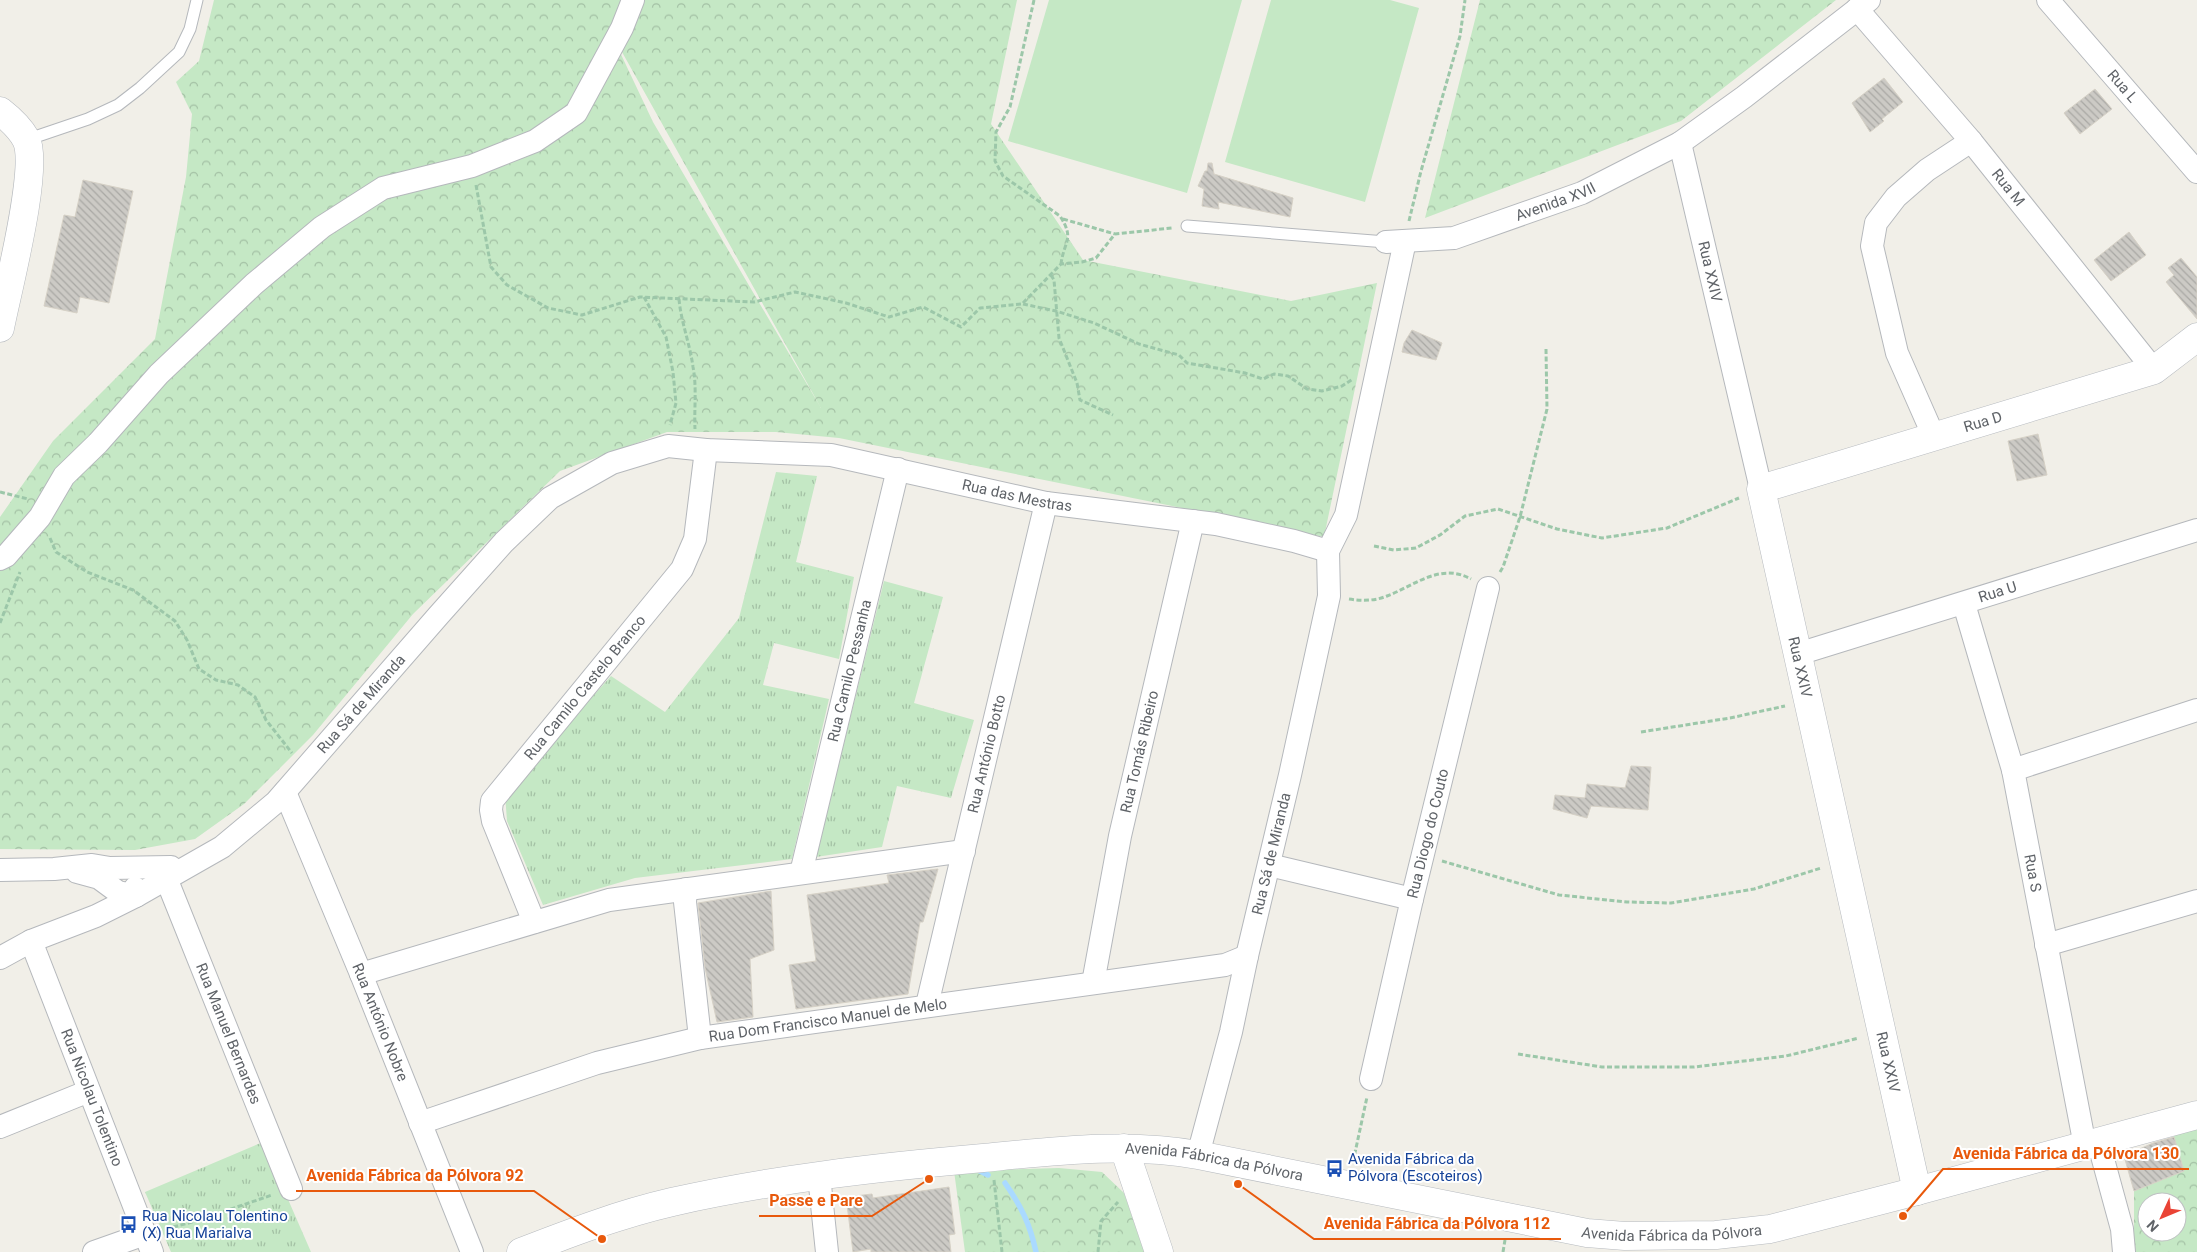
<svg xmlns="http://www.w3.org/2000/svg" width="2197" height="1252" viewBox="0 0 2197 1252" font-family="Roboto,sans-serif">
	<defs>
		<pattern id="grass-tufts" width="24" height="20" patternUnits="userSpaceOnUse" patternTransform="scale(1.25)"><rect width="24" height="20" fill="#c5e8c5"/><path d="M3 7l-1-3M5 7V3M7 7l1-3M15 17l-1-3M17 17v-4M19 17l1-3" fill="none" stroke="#a3c0a4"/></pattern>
		<pattern id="forest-crowns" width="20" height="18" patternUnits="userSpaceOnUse" patternTransform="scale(1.25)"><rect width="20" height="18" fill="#c5e8c5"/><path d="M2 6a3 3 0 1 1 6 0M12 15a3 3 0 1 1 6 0" fill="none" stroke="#a3c0a4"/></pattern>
		<pattern id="building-back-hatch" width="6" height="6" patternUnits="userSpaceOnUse" patternTransform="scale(1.25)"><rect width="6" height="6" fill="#cccac5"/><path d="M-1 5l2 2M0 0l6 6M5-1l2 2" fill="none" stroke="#a9a8a4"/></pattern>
	</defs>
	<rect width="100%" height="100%" fill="#f1efe8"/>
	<!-- grass -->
	<path fill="url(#grass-tufts)" d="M 776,472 L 817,476 L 796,562 L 854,577 L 839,659 L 774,643 L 763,685 L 829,699 L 792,859 L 635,878 L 543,905 L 507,821 L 505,794 L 611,676 L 665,712 L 739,618 Z
		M 884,581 L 943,597 L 914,703 L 974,720 L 951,798 L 897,786 L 882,847 L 816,857 Z
		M 263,1142 L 311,1252 L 171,1252 L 145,1192 Z"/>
	<!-- forest -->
	<path fill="url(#forest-crowns)" fill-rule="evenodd" d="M 214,0 L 1017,0 L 991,124 L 1083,260 L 1291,301 L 1377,283 L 1324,537 L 839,438 L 776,432 L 667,432 L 560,471 L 413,614 L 313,735 L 244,804 L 195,839 L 135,850 L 0,849 L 0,517 L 53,441 L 155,339 L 186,177 L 192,114 L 176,82 L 199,61 ZM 608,27 L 821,408 L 653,122 Z
		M 1480,0 L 1836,0 L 1681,121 L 1425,218 Z
		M 2197,1128 L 2197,1252 L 2134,1252 L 2134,1191 L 2184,1171 L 2173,1134 ZM 2147,1202 L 2177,1202 L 2177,1232 L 2147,1232 Z
		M 1059,1168 L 1102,1172 L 1124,1193 L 1144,1252 L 965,1252 L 954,1171 Z"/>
	<!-- pitch -->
	<path fill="#c5e8c5" d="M 1049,0 L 1242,0 L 1187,193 L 1008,141 Z
		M 1271,0 L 1390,0 L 1419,8 L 1365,202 L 1225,162 Z"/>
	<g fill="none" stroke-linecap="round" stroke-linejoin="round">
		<!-- stream -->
		<path stroke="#aadaff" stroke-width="5.5" d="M 976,1169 L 988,1175
			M 1005,1183 C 1021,1206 1030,1224 1036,1252"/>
	</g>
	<!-- building -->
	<path fill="url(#building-back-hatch)" stroke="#d6d1c6" d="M 1884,78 L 1903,102 L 1882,119 L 1884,121 L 1870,132 L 1852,103 Z
		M 2095,89 L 2112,109 L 2080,134 L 2064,113 Z
		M 1208,163 L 1212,163 L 1214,174 L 1293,198 L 1290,217 L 1218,202 L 1219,209 L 1202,206 L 1204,189 L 1198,186 L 1205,171 L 1207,171 Z
		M 83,180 L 133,191 L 109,303 L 80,297 L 77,313 L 44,306 L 64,215 L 75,217 Z
		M 2129,232 L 2146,255 L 2111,281 L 2094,260 Z
		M 2181,258 L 2197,277 L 2197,319 L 2166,282 L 2174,275 L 2168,268 Z
		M 1412,330 L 1442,343 L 1436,360 L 1402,352 L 1404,343 Z
		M 2038,434 L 2047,475 L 2017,481 L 2008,441 Z
		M 1631,766 L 1651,767 L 1648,810 L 1591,806 L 1587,818 L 1553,809 L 1555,795 L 1585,798 L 1587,784 L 1625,788 Z
		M 938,869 L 923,922 L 920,922 L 908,994 L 796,1009 L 789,965 L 816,961 L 807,895 L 889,883 L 887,875 Z
		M 771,891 L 774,950 L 750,959 L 753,1017 L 717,1022 L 705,968 L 698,903 Z
		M 2174,1137 L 2184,1171 L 2134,1191 L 2124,1156 L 2153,1143 Z
		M 949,1187 L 955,1234 L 949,1235 L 951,1252 L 871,1252 L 871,1249 L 853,1252 L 846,1197 L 872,1194 L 873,1198 Z"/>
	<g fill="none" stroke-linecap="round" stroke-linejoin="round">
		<defs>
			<path id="lane" d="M 26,140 L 88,119 L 118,105 L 140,88 L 179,52 L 190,29 L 197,0
				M 1187,226 L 1386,242"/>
			<g id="street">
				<path id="s1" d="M 2048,0 L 2197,172"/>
				<path id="s2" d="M 1857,9 L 1971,141 L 2154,370"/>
				<path id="s3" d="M 1680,143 L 1761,489"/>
				<path id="s4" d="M 1386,242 L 1454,238 L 1582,193 L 1680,143 L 1744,97 L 1869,0"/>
				<path d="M 1934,437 L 1897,353 L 1872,246 L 1876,223 L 1896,197 L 1927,170 L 1971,141"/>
				<path d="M 0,559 L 6,556 L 40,517 L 64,476 L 98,443 L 159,374 L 254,284 L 322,227 L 383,188 L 472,166 L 497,156 L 535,141 L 576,113 L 622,28 L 633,0"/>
				<path id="s5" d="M 1964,604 L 2013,770 L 2085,1146"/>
				<path id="s6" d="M 1798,654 L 2197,530"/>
				<path d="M 2013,770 L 2197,710"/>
				<path id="s7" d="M 285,792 L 361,974 L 472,1252"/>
				<path d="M 1269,865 L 1412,899"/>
				<path id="s8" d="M 157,868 L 166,878 L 291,1189"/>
				<path d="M 0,870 L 54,869 L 92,865 L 110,868 L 171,867"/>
				<path d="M 77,872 L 99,878 L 118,892 L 136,896 L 135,888"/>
				<path id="s9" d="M 801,873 L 898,469"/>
				<path d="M 686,889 L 685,902 L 700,1038"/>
				<path id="s10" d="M 534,922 L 493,821 L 491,810 L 492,801 L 682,569 L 695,539 L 706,450"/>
				<path id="s11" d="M 31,941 L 152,1252"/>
				<path d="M 2046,945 L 2197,901"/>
				<path id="s12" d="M 0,958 L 31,941 L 96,916 L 136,896 L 222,847 L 276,802 L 438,616 L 504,542 L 550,498 L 612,463 L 668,446 L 706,450 L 831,455 L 1046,503 L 1216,524 L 1294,541 L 1328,551"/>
				<path d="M 361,974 L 609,900 L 964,851"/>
				<path id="s13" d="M 1093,983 L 1120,836 L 1193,521"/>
				<path id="s14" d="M 927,1005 L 1046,503"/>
				<path id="s15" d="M 1371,1079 L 1412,899 L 1488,588"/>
				<path id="s16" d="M 420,1123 L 597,1063 L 700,1038 L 1225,965 L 1247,956"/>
				<path d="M 0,1127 L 89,1091"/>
				<path d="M 2098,1141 L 2122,1229 L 2124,1252"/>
				<path id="s17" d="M 1198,1155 L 1231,1032 L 1247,956 L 1290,775 L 1329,596 L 1328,551 L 1346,515 L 1405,241"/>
				<path d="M 819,1176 L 827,1252"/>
				<path d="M 94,1252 L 145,1234"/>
			</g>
			<g id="secondary">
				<path d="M 0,111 C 9,118 20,128 26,139 C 40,167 7,292 0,328"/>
				<path d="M 1124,1148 L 1159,1252"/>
				<path id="s18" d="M 1917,1191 L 1761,489 L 2154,370 L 2197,337"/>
				<path id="s19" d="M 521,1252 C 570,1233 620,1214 672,1202 C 774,1179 879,1167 983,1158 C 1054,1151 1128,1142 1198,1155 L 1587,1233 L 1625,1236 L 1716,1235 L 1770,1229 L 1917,1191 L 2197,1115"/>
			</g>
		</defs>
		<!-- lane casing -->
		<use href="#lane" stroke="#b5b8bc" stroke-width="13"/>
		<!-- street casing -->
		<use href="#street" stroke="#b5b8bc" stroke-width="24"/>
		<!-- secondary casing -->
		<use href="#secondary" stroke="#b6babf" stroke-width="29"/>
		<!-- path -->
		<path stroke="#9cc7a9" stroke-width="3" stroke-dasharray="5 2.5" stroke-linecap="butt" d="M 1034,0 L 1010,107 L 996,132 L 995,161 L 1003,176 L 1060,216 C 1075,239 1064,241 1061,264
			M 476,185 L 491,267 L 507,285 L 548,308 L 582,315 L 640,297 L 754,302 L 795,292 L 846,303 L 889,317 L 923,307 L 961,327 L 980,308 L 1022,304 L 1061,264 L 1082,262 L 1096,258 L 1115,234 L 1172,228
			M 1063,219 L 1115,234
			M 1409,221 L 1421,171 L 1460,36 L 1465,0
			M 1051,275 L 1054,280 L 1059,338 L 1077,383 L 1080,400 L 1113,415
			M 644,297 L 666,337 L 673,372 L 676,403 L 670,425
			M 679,299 C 681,322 690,344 693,367 C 697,387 694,409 695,429
			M 1023,304 L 1056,311 L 1094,323 L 1139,344 L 1179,355 L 1187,363 L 1245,373 L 1263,379 L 1274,374 L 1288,376 L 1307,389 L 1322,391 L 1342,386 L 1353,379
			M 0,492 L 28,499
			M 50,538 L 56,552 L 87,572 L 133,590 L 175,621 L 187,640 L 199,669 L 216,680 L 238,685 L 255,697 L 266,720 L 292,753
			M 1374,546 L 1394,550 L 1416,548 L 1440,535 L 1465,516 L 1498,509 L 1557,529 L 1602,538 L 1667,528 L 1739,498
			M 1500,572 L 1503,567 L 1520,517 L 1547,409 L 1546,349
			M 1349,599 C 1362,601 1375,601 1387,596 C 1414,586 1440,562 1471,579
			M 0,623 L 20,572
			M 1641,732 L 1730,718 L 1785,706
			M 1442,861 L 1559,895 L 1627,902 L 1671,903 L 1754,889 L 1821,868
			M 1518,1054 L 1602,1067 L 1694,1067 L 1786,1056 L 1859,1038
			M 1353,1162 L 1367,1097
			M 994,1180 L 1002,1252
			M 166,1229 L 196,1221 L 272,1195
			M 1098,1252 L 1101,1221 L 1118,1202
			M 1503,1252 L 1505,1240"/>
		<!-- lane -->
		<use href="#lane" stroke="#fff" stroke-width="11"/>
		<!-- street -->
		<use href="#street" stroke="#fff" stroke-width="22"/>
		<!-- secondary -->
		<use href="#secondary" stroke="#fff" stroke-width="28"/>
	</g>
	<!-- icons -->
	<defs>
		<symbol id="bus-bare" viewBox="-9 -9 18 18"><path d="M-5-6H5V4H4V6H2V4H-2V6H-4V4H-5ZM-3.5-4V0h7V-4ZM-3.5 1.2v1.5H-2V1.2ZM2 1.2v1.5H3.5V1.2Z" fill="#1a4fb4" stroke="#fff" stroke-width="2.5" paint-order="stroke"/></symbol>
	</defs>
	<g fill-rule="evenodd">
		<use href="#bus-bare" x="1322" y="1156" width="25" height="25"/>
		<use href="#bus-bare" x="116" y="1212" width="25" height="25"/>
	</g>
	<g text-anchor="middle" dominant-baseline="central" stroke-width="4" stroke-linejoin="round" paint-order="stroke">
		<!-- street labels -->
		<g font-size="15" fill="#5f6368" stroke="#fff">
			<text stroke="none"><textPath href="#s1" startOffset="114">Rua L</textPath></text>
			<text stroke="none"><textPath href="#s2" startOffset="234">Rua M</textPath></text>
			<text stroke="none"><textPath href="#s4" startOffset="176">Avenida XVII</textPath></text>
			<text stroke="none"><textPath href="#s3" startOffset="132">Rua XXIV</textPath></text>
			<text stroke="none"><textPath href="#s18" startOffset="951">Rua D</textPath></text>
			<text stroke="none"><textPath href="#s12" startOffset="1212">Rua das Mestras</textPath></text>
			<text stroke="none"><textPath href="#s6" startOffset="209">Rua U</textPath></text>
			<text transform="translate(1800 667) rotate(77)">Rua XXIV</text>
			<text stroke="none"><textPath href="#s9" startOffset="208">Rua Camilo Pessanha</textPath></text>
			<text stroke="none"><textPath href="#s10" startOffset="276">Rua Camilo Castelo Branco</textPath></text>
			<text stroke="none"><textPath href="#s12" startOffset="449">Rua Sá de Miranda</textPath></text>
			<text stroke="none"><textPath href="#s13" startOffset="236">Rua Tomás Ribeiro</textPath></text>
			<text stroke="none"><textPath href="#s14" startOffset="258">Rua António Botto</textPath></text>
			<text stroke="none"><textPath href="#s15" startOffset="252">Rua Diogo do Couto</textPath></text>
			<text stroke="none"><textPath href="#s17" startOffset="310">Rua Sá de Miranda</textPath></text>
			<text stroke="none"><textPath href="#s5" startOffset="278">Rua S</textPath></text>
			<text stroke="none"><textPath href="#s16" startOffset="422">Rua Dom Francisco Manuel de Melo</textPath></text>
			<text stroke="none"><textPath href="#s7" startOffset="249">Rua António Nobre</textPath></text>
			<text stroke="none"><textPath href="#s8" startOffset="181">Rua Manuel Bernardes</textPath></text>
			<text transform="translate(1888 1062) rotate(77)">Rua XXIV</text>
			<text stroke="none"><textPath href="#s11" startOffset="168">Rua Nicolau Tolentino</textPath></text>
			<text stroke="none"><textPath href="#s19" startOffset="706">Avenida Fábrica da Pólvora</textPath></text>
			<text stroke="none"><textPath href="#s19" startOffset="1171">Avenida Fábrica da Pólvora</textPath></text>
		</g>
		<!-- transit labels -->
		<g font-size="15" fill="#164399" stroke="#fff" text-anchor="start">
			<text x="1348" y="1159">Avenida Fábrica da<tspan x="1348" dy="17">Pólvora (Escoteiros)</tspan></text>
			<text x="142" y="1216">Rua Nicolau Tolentino<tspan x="142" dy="17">(X) Rua Marialva</tspan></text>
		</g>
	</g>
	<!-- callouts -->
	<path fill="none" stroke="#e8590c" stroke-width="2" d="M1903 1216L1943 1169H2189M602 1239L534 1191H296M929 1179L872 1216H759M1238 1184L1314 1239H1561"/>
	<g fill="#e8590c" stroke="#fff" stroke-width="2">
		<circle cx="1903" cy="1216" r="5"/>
		<circle cx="602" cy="1239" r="5"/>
		<circle cx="929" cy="1179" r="5"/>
		<circle cx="1238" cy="1184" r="5"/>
	</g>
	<g font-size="16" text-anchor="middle" font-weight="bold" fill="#e8590c" stroke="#fff" stroke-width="4" stroke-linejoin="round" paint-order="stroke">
		<text x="2066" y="1159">Avenida Fábrica da Pólvora 130</text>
		<text x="415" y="1181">Avenida Fábrica da Pólvora 92</text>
		<text x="816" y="1206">Passe e Pare</text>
		<text x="1437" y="1229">Avenida Fábrica da Pólvora 112</text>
	</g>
	<!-- north arrow -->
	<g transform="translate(2162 1217) rotate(226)"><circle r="24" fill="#ffffff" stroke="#bfc1c3"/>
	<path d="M0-4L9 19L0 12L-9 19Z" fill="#ea4335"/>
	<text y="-8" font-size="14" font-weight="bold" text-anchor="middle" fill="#5f6368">N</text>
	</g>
</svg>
